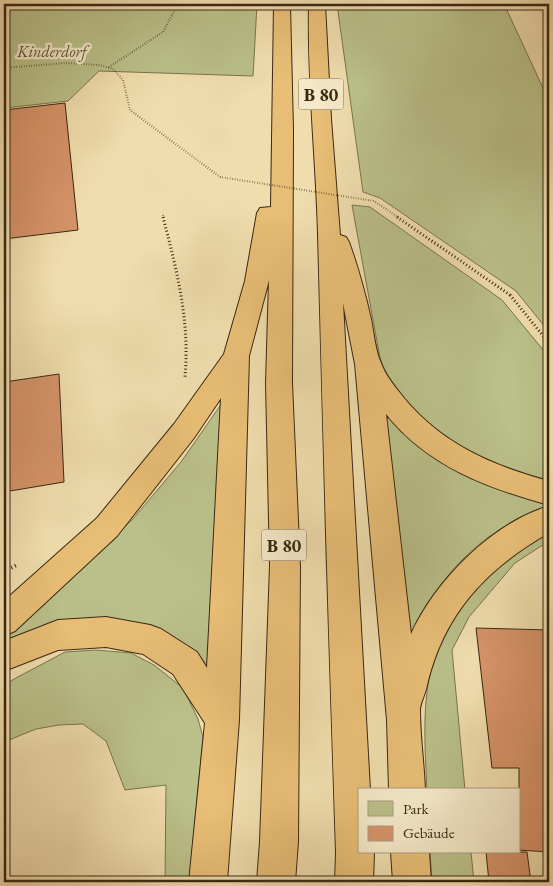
<svg xmlns="http://www.w3.org/2000/svg" width="553" height="886" viewBox="0 0 553 886" font-family="'EB Garamond',serif">
	<rect width="100%" height="100%" fill="#f0ddad"/>
	<filter id="stains"><feTurbulence type="fractalNoise" baseFrequency=".004" numOctaves="4"/><feColorMatrix values="0 0 0 0 .2 0 0 0 0 .09 0 0 0 0 .02 0 0 0 .5 -.17"/></filter>
	<radialGradient id="worn" r=".72"><stop offset=".6" stop-color="#630" stop-opacity="0"/><stop offset="1" stop-color="#630" stop-opacity=".3"/></radialGradient>
	<!-- green -->
	<path fill="#bac089" stroke="#7a744e" d="M 4,4 L 257,4 L 253,76 L 99,71 L 68,101 L 4,108 Z
		M 337,4 L 549,4 L 505,6 L 549,101 L 549,332 L 516,291 L 380,198 L 363,192 Z
		M 352,205 L 370,207 L 502,300 L 549,357 L 549,481 L 485,464 L 429,429 L 391,385 L 380,358 Z
		M 222,403 L 210,667 L 195,653 L 159,631 L 4,650 L 4,636 L 132,520 L 181,462 Z
		M 390,418 C 432,466 488,491 549,503 L 549,505 C 484,530 444,568 414,631 L 405,629 L 385,419 Z
		M 549,532 L 549,541 L 515,563 L 469,617 L 452,650 L 465,790 L 427,790 C 424,732 419,667 453,616 C 459,608 466,600 472,592 C 493,567 519,545 549,532 Z
		M 96,650 L 131,653 L 154,665 L 183,688 L 198,719 L 203,737 L 189,882 L 165,882 L 166,785 L 125,790 L 106,741 L 83,724 L 59,725 L 36,729 L 4,742 L 4,686 L 14,679 L 65,652 Z
		M 430,852 L 471,852 L 474,882 L 432,882 Z"/>
	<!-- building -->
	<path fill="#d59368" stroke="#392813" d="M 65,103 L 78,230 L 4,239 L 4,110 Z
		M 59,374 L 64,482 L 4,492 L 4,382 Z
		M 476,628 L 549,630 L 549,852 L 519,850 L 519,768 L 492,768 Z
		M 486,852 L 527,852 L 531,882 L 489,882 Z"/>
	<g fill="none" stroke-linecap="round" stroke-linejoin="round">
		<defs>
			<path id="highway" d="M 274,4 L 290,4 L 293,130 L 292,383 L 300,566 L 298,842 L 295,882 L 257,882 L 260,842 L 270,566 L 266,383 L 269,280 L 249,356 L 239,720 L 227,882 L 189,882 L 205,723 L 173,674 L 143,654 L 106,647 L 58,650 L 4,671 L 4,641 L 58,620 L 106,617 L 150,625 L 161,629 L 197,652 L 207,668 L 221,398 L 194,438 L 117,536 L 15,631 L 4,636 L 4,601 L 97,518 L 174,424 L 224,354 L 245,281 L 257,213 L 260,208 L 271,207 Z
				M 309,4 L 325,4 L 331,119 L 340,235 L 346,237 L 349,242 C 358,267 365,292 371,319 C 374,333 375,350 381,363 C 385,375 396,388 404,398 C 442,444 493,466 549,481 L 549,505 C 487,488 427,466 386,414 L 411,634 C 435,581 492,523 549,506 L 549,533 C 487,568 444,613 427,685 C 426,693 420,703 420,710 C 420,736 424,763 425,790 L 389,790 L 387,720 L 355,364 L 343,303 L 370,790 L 359,790 L 359,852 L 374,852 L 373,882 L 335,882 L 336,853 C 329,647 323,440 318,234 C 316,157 307,81 309,4 Z
				M 391,852 L 429,852 L 431,882 L 393,882 Z"/>
		</defs>
		<!-- highway casing -->
		<use href="#highway" stroke="#392813" stroke-width="2"/>
		<!-- path-far2 -->
		<path stroke="#392813" stroke-width="2" stroke-dasharray="0.5 2" stroke-linecap="butt" d="M 4,10 L 5,4
			M 109,67 L 163,32 L 178,4
			M 4,68 L 66,63 L 100,65 L 113,69 L 123,80 L 130,110 L 220,177
			M 163,215 L 164,218"/>
		<!-- path-far1 -->
		<path stroke="#392813" stroke-width="3" stroke-dasharray="1 2.5" stroke-linecap="butt" d="M 163,217 C 177,271 190,321 185,377
			M 510,295 L 549,343"/>
		<!-- path -->
		<path stroke="#392813" stroke-width="4" stroke-dasharray="1 3" stroke-linecap="butt" d="M 4,571 L 17,565"/>
		<!-- highway -->
		<use href="#highway" fill="#e8be76" fill-rule="evenodd"/>
		<!-- path-bridge-far1 -->
		<path stroke="#392813" stroke-width="2" stroke-dasharray="0.5 2" stroke-linecap="butt" d="M 220,177 L 374,201 L 399,218"/>
		<!-- path-bridge -->
		<path stroke="#392813" stroke-width="3" stroke-dasharray="1 2.5" stroke-linecap="butt" d="M 397,217 L 510,295"/>
	</g>
	<g text-anchor="middle" dominant-baseline="central" stroke-width="5" stroke-linejoin="round" paint-order="stroke">
		<!-- far-park labels -->
		<g font-size="16" font-style="italic" fill="#594e30" stroke="#f5e9ca">
			<text x="52" y="51">Kinderdorf</text>
		</g>
		<!-- shield labels -->
		<g fill="#f5e9ca" stroke="#71624a" stroke-width="1">
			<rect x="298.5" y="78.5" width="45" height="31" rx="4"/>
			<rect x="261.5" y="529.5" width="45" height="31" rx="4"/>
		</g>
		<g font-size="18" font-weight="bold" fill="#392813">
			<text x="321" y="94">B 80</text>
			<text x="284" y="545">B 80</text>
		</g>
	</g>
	<!-- margin -->
	<rect width="553" height="886" fill="none" stroke="#f0ddad" stroke-width="20"/>
	<rect x="5" y="5" width="543" height="876" fill="none" stroke="#392813" stroke-width="2.5"/>
	<rect x="10" y="10" width="533" height="866" fill="none" stroke="#392813"/>
	<!-- legend -->
	<rect x="358" y="788" width="162" height="65" fill="#f5e9ca" stroke="#aa9c81"/>
	<rect x="368" y="801" width="25" height="15" fill="#bac089" stroke="#aa9c81"/>
	<text x="403" y="814" font-size="15" fill="#392813">Park</text>
	<rect x="368" y="826" width="25" height="15" fill="#d59368" stroke="#aa9c81"/>
	<text x="403" y="838" font-size="15" fill="#392813">Gebäude</text>
	<rect width="100%" height="100%" filter="url(#stains)"/>
	<rect width="100%" height="100%" fill="url(#worn)"/>
</svg>
